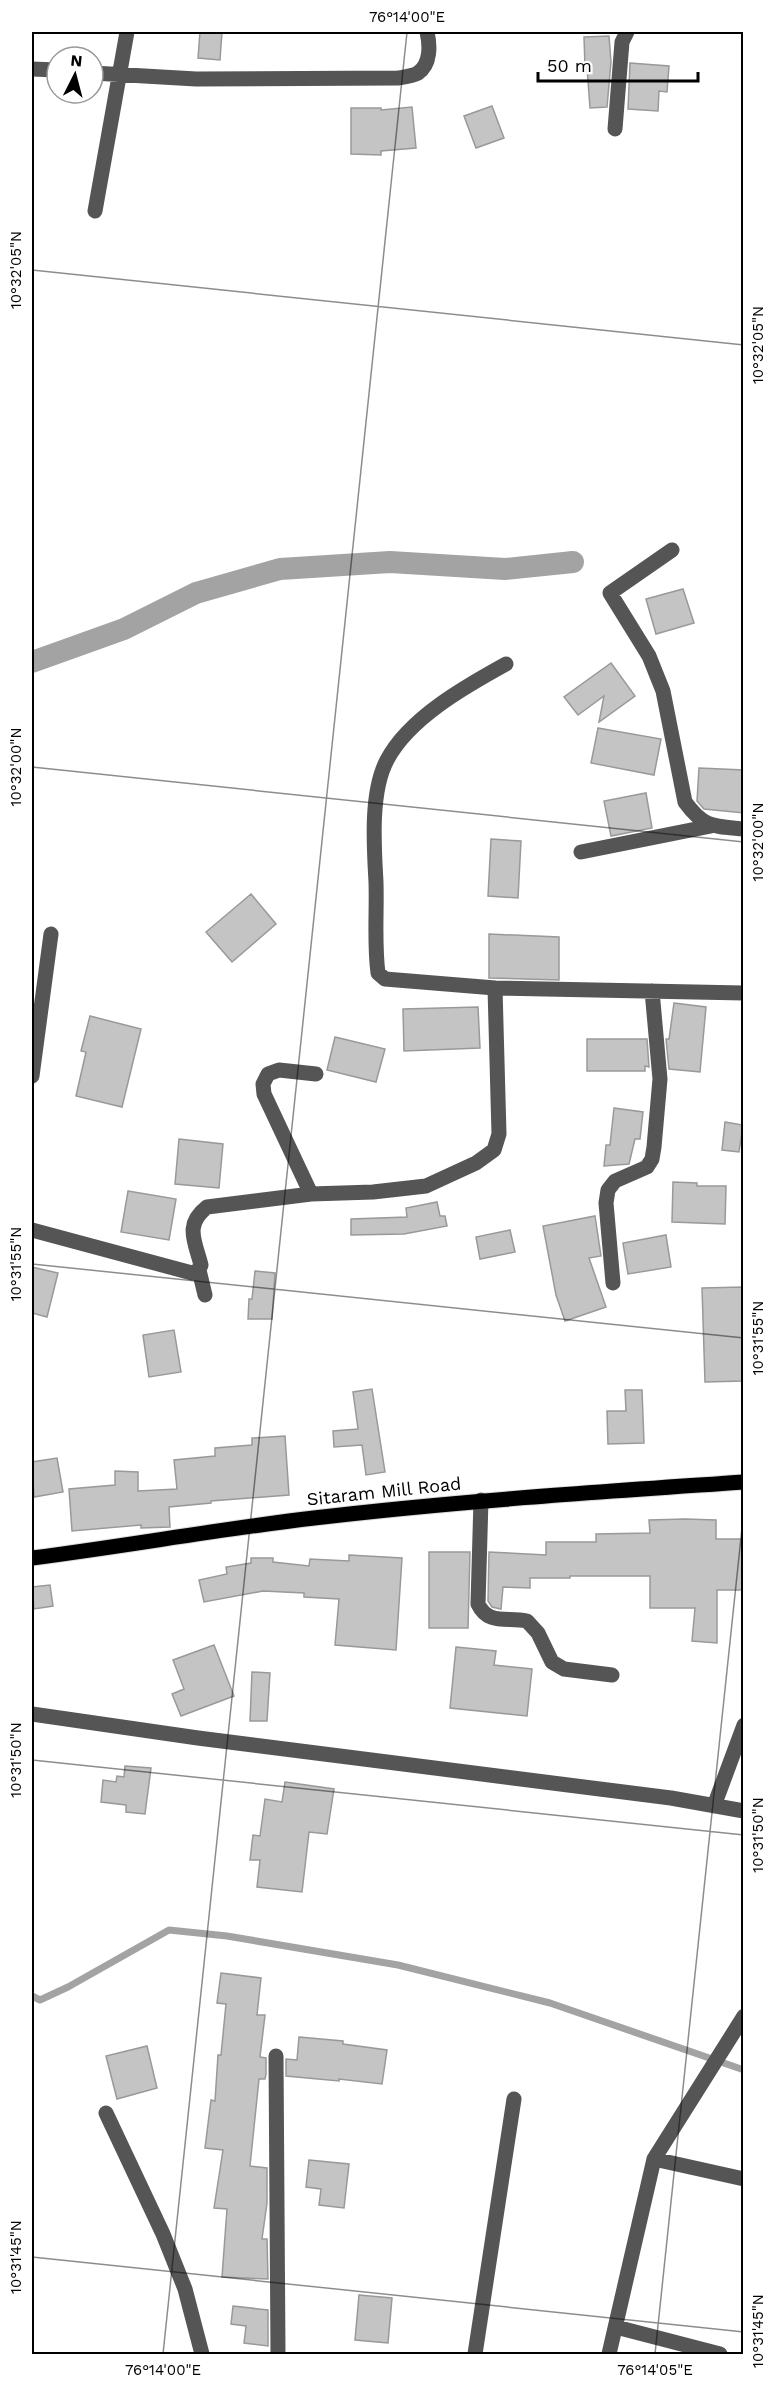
<svg xmlns="http://www.w3.org/2000/svg" width="775" height="2386" viewBox="0 0 775 2386" font-family="'Work Sans',sans-serif">
	<rect width="100%" height="100%" fill="#fff"/>
	<g fill="none" stroke-linecap="round" stroke-linejoin="round">
		<!-- stream -->
		<path stroke="#a3a3a3" stroke-width="7" d="M 32,1996 L 40,2000 L 68,1987 L 169,1930 L 227,1936 L 398,1965 L 550,2003 L 744,2070"/>
		<!-- canal -->
		<path stroke="#a3a3a3" stroke-width="22" d="M 32,662 L 124,629 L 196,593 L 280,569 L 390,562 L 505,569 L 573,562"/>
	</g>
	<!-- building -->
	<path fill="#c4c4c4" stroke="#999" stroke-width="1.5" d="M 200,32 L 222,32 L 220,60 L 198,58 Z
		M 609,36 L 611,62 L 607,107 L 590,108 L 587,67 L 585,67 L 584,37 Z
		M 630,63 L 669,66 L 667,92 L 659,91 L 658,111 L 628,109 Z
		M 492,106 L 504,138 L 476,148 L 464,116 Z
		M 412,107 L 416,148 L 381,151 L 381,155 L 351,154 L 351,108 L 381,108 L 381,110 Z
		M 683,589 L 694,623 L 656,634 L 646,599 Z
		M 611,663 L 635,696 L 599,722 L 604,696 L 578,715 L 564,697 Z
		M 598,728 L 661,739 L 654,775 L 591,763 Z
		M 699,768 L 744,770 L 744,813 L 704,809 L 697,801 Z
		M 646,793 L 652,828 L 611,836 L 604,801 Z
		M 491,839 L 521,841 L 518,898 L 488,896 Z
		M 251,894 L 276,924 L 232,962 L 206,932 Z
		M 489,934 L 559,937 L 559,980 L 489,978 Z
		M 674,1003 L 706,1007 L 700,1072 L 669,1069 L 666,1039 L 669,1039 Z
		M 478,1007 L 480,1048 L 404,1051 L 403,1009 Z
		M 90,1016 L 141,1029 L 122,1107 L 76,1096 L 86,1052 L 81,1051 Z
		M 335,1037 L 385,1049 L 376,1082 L 327,1070 Z
		M 587,1039 L 647,1039 L 649,1067 L 645,1066 L 645,1071 L 587,1071 Z
		M 614,1108 L 643,1112 L 640,1139 L 635,1139 L 629,1164 L 604,1166 L 606,1145 L 610,1145 Z
		M 725,1122 L 743,1125 L 739,1152 L 722,1150 Z
		M 179,1139 L 223,1144 L 219,1188 L 175,1184 Z
		M 673,1182 L 697,1183 L 697,1186 L 726,1186 L 725,1224 L 672,1222 Z
		M 128,1191 L 176,1199 L 169,1240 L 121,1232 Z
		M 437,1202 L 440,1216 L 445,1216 L 447,1226 L 404,1234 L 351,1235 L 351,1219 L 407,1217 L 406,1208 Z
		M 595,1216 L 601,1256 L 589,1258 L 606,1307 L 565,1321 L 556,1295 L 543,1226 Z
		M 510,1230 L 515,1252 L 480,1259 L 476,1237 Z
		M 666,1235 L 671,1267 L 628,1274 L 623,1243 Z
		M 32,1267 L 58,1273 L 47,1317 L 32,1313 Z
		M 255,1271 L 275,1273 L 272,1319 L 248,1319 L 249,1299 L 252,1299 Z
		M 744,1287 L 744,1381 L 705,1382 L 702,1288 Z
		M 174,1330 L 181,1372 L 149,1377 L 143,1335 Z
		M 372,1389 L 385,1472 L 366,1475 L 362,1445 L 334,1447 L 333,1431 L 358,1429 L 353,1392 Z
		M 625,1390 L 642,1390 L 644,1443 L 608,1444 L 607,1411 L 626,1411 Z
		M 285,1436 L 289,1495 L 211,1501 L 211,1503 L 169,1507 L 170,1527 L 141,1528 L 141,1525 L 72,1531 L 69,1489 L 115,1485 L 115,1471 L 138,1472 L 138,1491 L 177,1489 L 174,1460 L 215,1456 L 215,1448 L 252,1445 L 252,1438 Z
		M 57,1458 L 63,1492 L 34,1497 L 32,1462 Z
		M 685,1519 L 716,1520 L 716,1539 L 744,1539 L 744,1590 L 717,1590 L 717,1643 L 692,1641 L 695,1608 L 650,1608 L 650,1576 L 570,1576 L 570,1578 L 530,1578 L 530,1588 L 503,1587 L 501,1609 L 492,1607 L 488,1601 L 489,1552 L 546,1555 L 546,1542 L 596,1542 L 596,1534 L 650,1533 L 649,1520 Z
		M 429,1552 L 470,1552 L 468,1628 L 429,1628 Z
		M 349,1555 L 402,1558 L 396,1650 L 335,1645 L 339,1599 L 304,1597 L 304,1593 L 263,1591 L 204,1602 L 199,1580 L 227,1574 L 226,1567 L 251,1563 L 251,1558 L 273,1558 L 273,1562 L 309,1566 L 310,1559 L 349,1561 Z
		M 50,1585 L 53,1606 L 34,1609 L 32,1587 Z
		M 214,1645 L 234,1696 L 181,1716 L 172,1694 L 184,1689 L 173,1660 Z
		M 456,1647 L 496,1651 L 494,1665 L 532,1669 L 527,1716 L 450,1708 Z
		M 252,1672 L 270,1673 L 267,1721 L 250,1721 Z
		M 125,1766 L 151,1768 L 145,1814 L 126,1812 L 126,1805 L 101,1802 L 103,1780 L 116,1782 L 117,1776 L 124,1777 Z
		M 285,1782 L 334,1789 L 327,1834 L 309,1832 L 302,1892 L 257,1887 L 260,1860 L 250,1860 L 253,1835 L 260,1836 L 265,1799 L 282,1802 Z
		M 221,1973 L 261,1978 L 257,2015 L 265,2015 L 260,2057 L 266,2058 L 266,2074 L 265,2079 L 259,2079 L 250,2166 L 267,2168 L 267,2203 L 262,2239 L 267,2239 L 268,2279 L 222,2277 L 227,2209 L 214,2208 L 223,2150 L 205,2148 L 211,2100 L 215,2101 L 218,2055 L 221,2055 L 226,2004 L 217,2003 Z
		M 299,2037 L 343,2041 L 343,2044 L 387,2050 L 382,2084 L 339,2079 L 339,2081 L 286,2076 L 286,2059 L 297,2060 Z
		M 147,2046 L 157,2088 L 117,2099 L 106,2056 Z
		M 309,2160 L 349,2164 L 344,2208 L 319,2205 L 321,2189 L 306,2187 Z
		M 359,2295 L 392,2298 L 388,2343 L 355,2340 Z
		M 233,2306 L 268,2310 L 268,2346 L 244,2343 L 246,2326 L 231,2324 Z"/>
	<g fill="none" stroke-linecap="round" stroke-linejoin="round">
		<defs>
			<path id="major" d="M 32,1558 C 126,1546 220,1529 314,1518 C 457,1501 600,1492 744,1482"/>
		</defs>
		<!-- major casing -->
		<use href="#major" stroke="#dbdbdb" stroke-width="17"/>
		<!-- minor -->
		<path stroke="#555" stroke-width="15" d="M 32,69 L 57,70
			M 93,73 L 196,79 L 398,78 C 404,77 413,76 418,73 C 431,64 430,45 427,32
			M 615,129 L 622,42 L 627,32
			M 95,211 L 127,32
			M 672,550 L 610,593 L 649,656 L 663,691 L 685,802 C 704,828 713,826 744,829
			M 581,852 L 711,826
			M 495,988 L 744,993
			M 32,1076 L 51,934
			M 311,1194 L 264,1094 L 263,1084 L 268,1074 L 279,1070 L 316,1074
			M 32,1230 L 192,1273 L 199,1270 L 201,1265 C 195,1241 184,1225 207,1207 L 311,1194 L 373,1192 L 426,1186 L 476,1163 L 494,1150 L 499,1134 L 495,988 L 385,979 L 378,973 C 374,943 377,912 376,882 C 374,846 370,792 387,760 C 409,718 466,686 506,664
			M 199,1270 L 205,1295
			M 613,1283 L 606,1203 L 608,1190 L 615,1181 L 647,1167 L 652,1159 L 654,1147 L 660,1079 L 652,991
			M 481,1500 L 478,1604 C 488,1625 506,1617 527,1621 L 538,1633 L 552,1662 L 564,1669 L 612,1675
			M 32,1714 L 198,1738 L 671,1798 L 744,1811
			M 714,1806 L 744,1725
			M 276,2056 L 278,2354
			M 106,2113 L 163,2234 L 185,2289 L 202,2354
			M 654,2159 L 744,2179
			M 616,2327 L 720,2354
			M 475,2354 L 514,2099
			M 609,2354 L 654,2159 L 744,2016"/>
		<!-- major -->
		<use href="#major" stroke="#000" stroke-width="15"/>
	</g>
	<!-- ticks -->
	<path fill="none" stroke="#000" stroke-width="1.5" stroke-opacity="0.45" d="M 32,270 L 744,345M 32,767 L 744,842M 32,1264 L 744,1338M 32,1760 L 744,1835M 32,2257 L 744,2332M 163,2354 L 407,32M 655,2354 L 744,1509"/>
	<g text-anchor="middle" dominant-baseline="central" stroke-width="4.5" stroke-linejoin="round" paint-order="stroke">
		<!-- street labels -->
		<g font-size="18" fill="#000" stroke="#fff">
			<text transform="translate(384 1491) rotate(-6)">Sitaram Mill Road</text>
		</g>
	</g>
	<!-- border -->
	<rect width="775" height="2386" fill="none" stroke="#ffffff" stroke-width="66"/>
	<!-- north arrow -->
	<g transform="translate(75 75) rotate(6)"><circle r="28" fill="#ffffff" stroke="#999999" stroke-width="1.5"/>
	<path d="M0-4.5L10 22L0 15L-10 22Z" fill="#000000"/>
	<text y="-9" font-size="16" font-weight="bold" text-anchor="middle" fill="#000000">N</text>
	</g>
	<!-- scale -->
	<path d="M538 72v9h160v-9" fill="none" stroke="#000000" stroke-width="3"/>
	<text x="547" y="72" font-size="18" fill="#000000" stroke="#ffffff" stroke-width="4.5" paint-order="stroke">50 m</text>
	<rect x="33" y="33" width="709" height="2320" fill="none" stroke="#000" stroke-width="2"/>
	<g font-size="15" text-anchor="middle" fill="#000">
		<text x="407" y="22">76°14'00"E</text>
		<text transform="translate(16 270) rotate(-90)" y="5">10°32'05"N</text>
		<text transform="translate(758 345) rotate(-90)" y="5">10°32'05"N</text>
		<text transform="translate(16 767) rotate(-90)" y="5">10°32'00"N</text>
		<text transform="translate(758 842) rotate(-90)" y="5">10°32'00"N</text>
		<text transform="translate(16 1264) rotate(-90)" y="5">10°31'55"N</text>
		<text transform="translate(758 1338) rotate(-90)" y="5">10°31'55"N</text>
		<text transform="translate(16 1760) rotate(-90)" y="5">10°31'50"N</text>
		<text transform="translate(758 1835) rotate(-90)" y="5">10°31'50"N</text>
		<text transform="translate(16 2257) rotate(-90)" y="5">10°31'45"N</text>
		<text transform="translate(758 2331) rotate(-90)" y="5">10°31'45"N</text>
		<text x="163" y="2375">76°14'00"E</text>
		<text x="655" y="2375">76°14'05"E</text>
	</g>
</svg>
